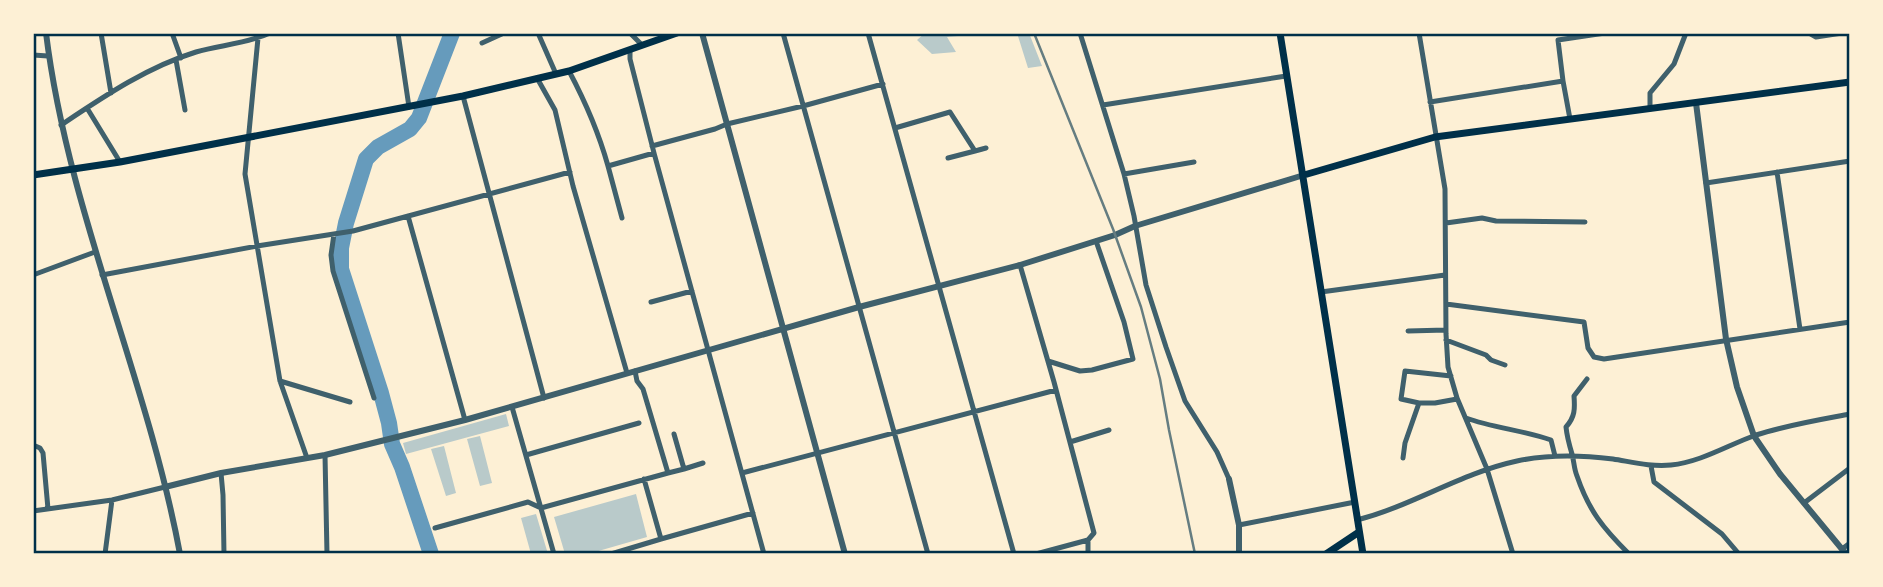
<svg xmlns="http://www.w3.org/2000/svg" width="1883" height="587" viewBox="0 0 1883 587" font-family="'Work Sans',sans-serif">
	<rect width="100%" height="100%" fill="#fdf0d5"/>
	<!-- green -->
	<path fill="#b9caca" d="M 925,33 L 980,33 L 980,34 L 947,37 L 956,52 L 932,54 L 917,40 Z
		M 1017,33 L 1029,33 L 1042,66 L 1028,68 Z
		M 506,414 L 509,426 L 406,454 L 403,443 Z
		M 480,436 L 492,483 L 480,486 L 467,439 Z
		M 444,446 L 456,493 L 446,496 L 431,449 Z
		M 636,494 L 647,537 L 588,554 L 565,554 L 554,517 Z
		M 536,514 L 548,554 L 531,554 L 521,518 Z"/>
	<g fill="none" stroke-linecap="round" stroke-linejoin="round">
		<!-- river -->
		<path stroke="#669bbc" stroke-width="16" d="M 431,554 L 402,467 L 392,444 L 389,423 L 381,393 L 341,269 L 341,248 L 346,223 L 366,159 L 378,147 L 410,129 L 419,118 L 452,33"/>
		<!-- minor -->
		<path stroke="#3f606c" stroke-width="5" d="M 101,33 L 111,93
			M 172,33 L 181,58
			M 398,33 L 409,107
			M 538,33 L 556,74
			M 630,33 L 642,45
			M 783,33 L 928,554
			M 868,33 L 1014,554
			M 1080,33 L 1124,174 L 1134,216 L 1146,285 L 1166,347 L 1185,401 L 1217,452 L 1229,479
			M 1419,33 L 1445,189 L 1446,334 L 1448,367 L 1457,398 L 1487,469 L 1513,554
			M 1809,33 L 1816,37 L 1842,33
			M 258,38 L 245,174 L 280,381 L 307,458
			M 482,43 L 504,33
			M 630,50 L 630,59 L 654,153 L 764,554
			M 33,55 L 48,56
			M 176,60 L 185,110
			M 569,71 C 586,103 598,130 608,166
			M 537,78 L 555,110 L 573,186 L 627,373
			M 1563,81 L 1558,40 L 1605,33
			M 463,96 L 544,398
			M 1430,102 L 1563,81 L 1570,119
			M 1103,105 L 1286,76
			M 87,108 L 120,162
			M 1650,109 L 1650,93 L 1674,64 L 1686,33
			M 61,125 C 103,97 147,67 196,52 C 220,45 246,44 270,33
			M 895,128 L 950,112 L 975,151 L 948,158
			M 652,146 L 715,129 L 727,124 L 803,106 L 883,84
			M 975,151 L 986,148
			M 1777,172 L 1800,329
			M 1124,174 L 1194,162
			M 1706,183 L 1850,161
			M 408,216 L 465,420
			M 622,218 L 608,166 L 654,153
			M 1446,223 L 1482,218 L 1496,221 L 1585,222
			M 334,234 L 331,255 L 333,271 L 374,398
			M 1020,265 L 1054,382 L 1094,533 L 1088,540 L 1088,554
			M 33,275 L 95,252
			M 102,275 L 257,246 L 353,231 L 570,172
			M 1321,292 L 1445,275
			M 651,302 L 692,291
			M 1446,304 L 1584,322 L 1588,348 L 1594,357 L 1604,359 L 1850,322
			M 1408,331 L 1446,330
			M 1446,340 L 1486,355 L 1491,360 L 1505,365
			M 1048,361 L 1080,371 L 1092,370 L 1133,359 L 1124,322 L 1096,241
			M 1587,379 L 1574,396 C 1575,409 1575,417 1566,427 C 1567,437 1569,444 1572,454 C 1574,461 1574,469 1577,476 C 1589,511 1603,528 1629,554
			M 280,381 L 350,402
			M 1419,403 L 1401,399 L 1405,371 L 1451,376
			M 512,407 L 554,554
			M 1466,418 C 1493,428 1523,430 1551,440 L 1555,456
			M 1070,442 L 1109,430
			M 33,445 L 40,448 L 43,453 L 48,509
			M 325,455 L 327,554
			M 526,455 L 639,423
			M 1403,458 L 1405,443 L 1419,403 L 1435,403 L 1457,399
			M 1651,466 L 1654,482 L 1722,534 L 1739,554
			M 684,469 L 703,463
			M 221,473 L 223,495 L 224,554
			M 668,473 L 684,469 L 674,434
			M 742,473 L 1056,390
			M 1804,503 L 1850,468
			M 33,511 L 112,500 L 165,487
			M 1357,520 C 1412,506 1461,473 1517,461 C 1549,454 1581,455 1613,459 C 1632,462 1651,467 1671,465 C 1701,462 1728,445 1756,435 C 1787,425 1818,420 1850,414
			M 1239,525 L 1355,502
			M 435,528 L 528,502 L 541,508 L 668,473 L 643,389 L 637,381 L 635,371
			M 661,539 L 753,513
			M 1842,549 L 1850,543
			M 105,554 L 112,500
			M 611,554 L 661,539 L 644,479
			M 1036,554 L 1088,540"/>
		<!-- tertiary -->
		<path stroke="#3f606c" stroke-width="6" d="M 46,33 C 68,212 147,377 180,554
			M 702,33 L 845,554
			M 1696,103 L 1726,339 L 1737,387 L 1754,436 L 1780,474 L 1846,554
			M 1229,479 L 1239,525 L 1239,554
			M 165,487 L 221,473 L 325,455 L 465,420 L 859,307 L 1020,265 L 1115,235 L 1135,226 L 1304,175"/>
		<!-- secondary -->
		<path stroke="#003049" stroke-width="7" d="M 1280,33 L 1363,554
			M 33,175 L 120,162 L 463,96 L 569,71 L 677,33
			M 1304,175 L 1435,137 L 1850,82
			M 1326,554 L 1359,532"/>
		<!-- rail -->
		<path stroke="#657d81" stroke-width="2.5" d="M 1034,33 L 1113,229 L 1141,307 L 1160,379 L 1169,430 L 1195,554"/>
	</g>
	<!-- border -->
	<rect width="1883" height="587" fill="none" stroke="#fdf0d5" stroke-width="70"/>
	<rect x="35" y="35" width="1813" height="517" fill="none" stroke="#003049" stroke-width="2.5"/>
</svg>
